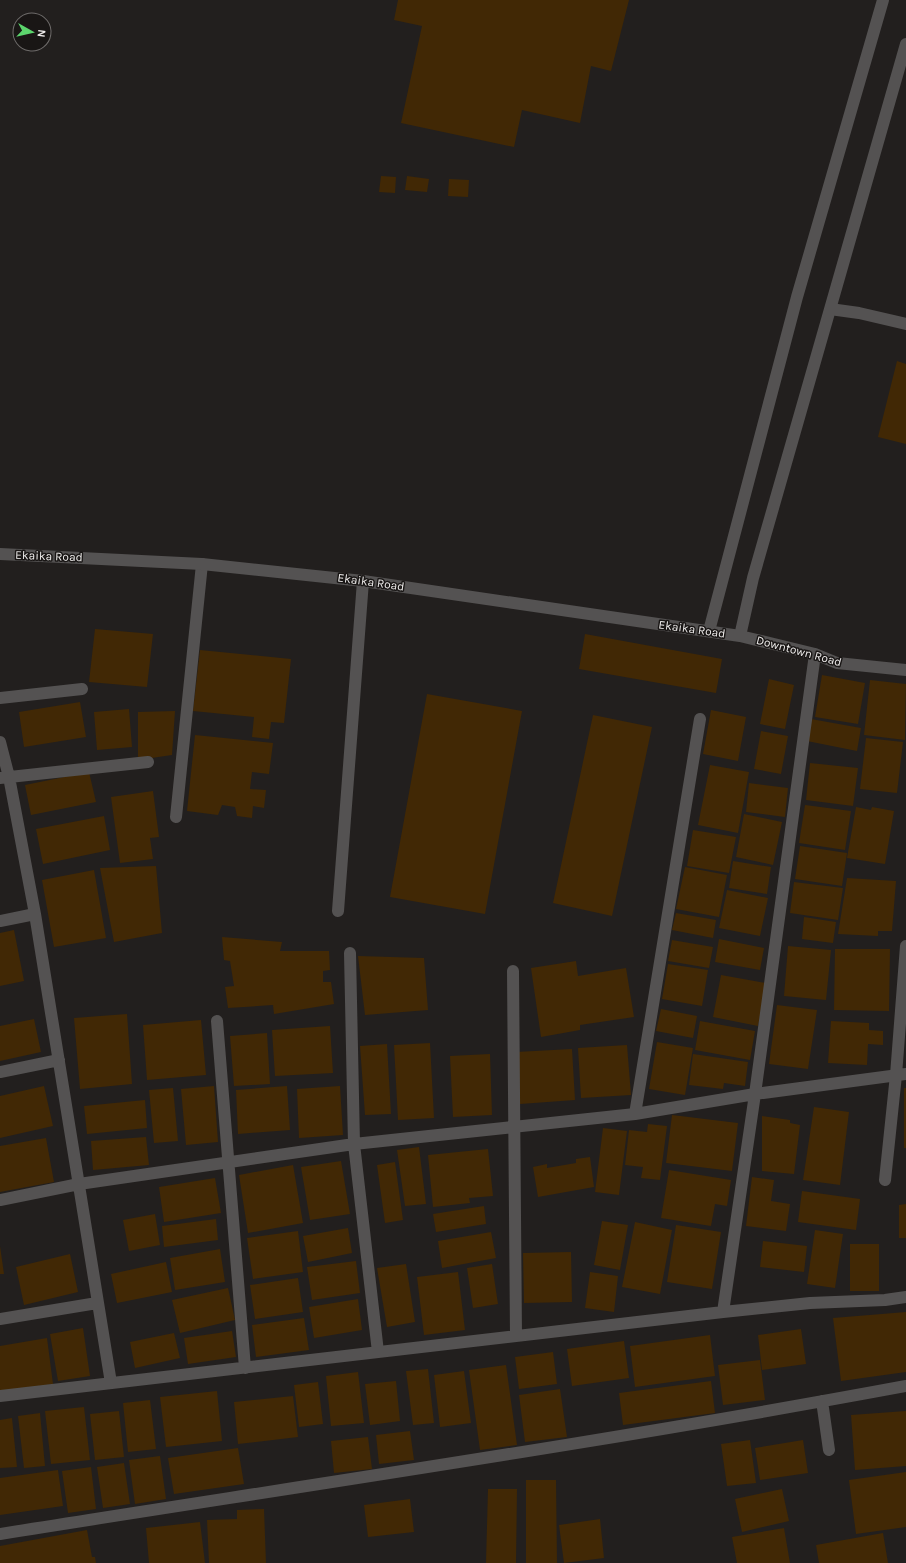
<svg xmlns="http://www.w3.org/2000/svg" width="906" height="1563" viewBox="0 0 906 1563" font-family="Karla,sans-serif">
	<rect width="100%" height="100%" fill="#221f1e"/>
	<!-- building -->
	<path fill="#412805" d="M 398,0 L 629,0 L 611,71 L 591,66 L 580,123 L 522,110 L 514,147 L 401,123 L 422,26 L 394,20 Z
		M 381,176 L 396,177 L 395,193 L 379,192 Z
		M 407,176 L 429,179 L 427,192 L 405,190 Z
		M 449,179 L 469,180 L 468,197 L 448,196 Z
		M 897,361 L 906,364 L 906,444 L 878,437 Z
		M 95,629 L 153,634 L 147,687 L 89,682 Z
		M 585,634 L 722,659 L 716,693 L 579,669 Z
		M 200,650 L 291,659 L 284,723 L 271,722 L 269,739 L 252,737 L 254,717 L 193,711 Z
		M 822,675 L 865,683 L 858,724 L 815,717 Z
		M 769,679 L 794,685 L 785,729 L 760,724 Z
		M 870,680 L 906,684 L 905,740 L 864,735 Z
		M 427,694 L 522,711 L 485,914 L 390,897 Z
		M 80,702 L 86,737 L 24,747 L 19,712 Z
		M 129,709 L 132,747 L 97,750 L 94,712 Z
		M 711,710 L 746,717 L 738,761 L 703,754 Z
		M 175,711 L 172,755 L 138,760 L 138,712 Z
		M 593,715 L 652,727 L 612,916 L 553,903 Z
		M 811,719 L 861,728 L 857,751 L 807,741 Z
		M 761,731 L 788,736 L 781,774 L 754,769 Z
		M 195,735 L 273,743 L 269,774 L 252,772 L 250,789 L 266,790 L 264,808 L 253,806 L 252,818 L 237,816 L 235,807 L 222,805 L 218,815 L 187,811 Z
		M 866,738 L 903,742 L 897,793 L 860,789 Z
		M 810,763 L 858,768 L 853,806 L 806,800 Z
		M 710,765 L 749,772 L 738,833 L 698,825 Z
		M 89,772 L 96,802 L 31,815 L 25,785 Z
		M 749,783 L 788,788 L 785,817 L 746,812 Z
		M 153,791 L 159,837 L 150,838 L 153,859 L 120,863 L 111,797 Z
		M 805,805 L 851,811 L 845,850 L 799,843 Z
		M 856,807 L 871,810 L 872,807 L 894,811 L 885,864 L 847,858 Z
		M 744,814 L 782,822 L 773,865 L 736,857 Z
		M 104,816 L 110,850 L 43,864 L 36,829 Z
		M 693,830 L 736,837 L 729,873 L 687,866 Z
		M 800,846 L 847,853 L 842,886 L 795,879 Z
		M 733,861 L 771,867 L 767,894 L 729,888 Z
		M 156,866 L 162,933 L 114,942 L 100,868 Z
		M 685,867 L 727,875 L 719,917 L 676,909 Z
		M 94,870 L 106,938 L 54,947 L 42,880 Z
		M 847,878 L 896,881 L 892,931 L 878,931 L 878,936 L 838,934 Z
		M 794,882 L 843,888 L 838,920 L 790,913 Z
		M 727,890 L 768,898 L 760,936 L 719,928 Z
		M 676,913 L 716,920 L 713,938 L 672,930 Z
		M 804,917 L 836,922 L 833,943 L 802,939 Z
		M 14,930 L 24,981 L 0,986 L 0,933 Z
		M 222,937 L 282,942 L 280,951 L 329,951 L 330,970 L 323,971 L 323,982 L 331,982 L 334,1004 L 274,1014 L 273,1005 L 228,1008 L 225,987 L 234,986 L 230,961 L 224,960 Z
		M 719,939 L 764,948 L 760,970 L 715,962 Z
		M 672,940 L 713,947 L 709,968 L 668,961 Z
		M 788,946 L 831,950 L 826,1000 L 784,996 Z
		M 835,949 L 890,949 L 889,1011 L 834,1010 Z
		M 358,956 L 424,958 L 428,1010 L 365,1015 Z
		M 576,961 L 578,976 L 626,968 L 634,1017 L 580,1025 L 580,1030 L 541,1037 L 531,968 Z
		M 668,964 L 708,970 L 702,1006 L 662,999 Z
		M 721,975 L 766,983 L 758,1026 L 713,1017 Z
		M 777,1005 L 817,1010 L 808,1069 L 769,1064 Z
		M 661,1009 L 697,1016 L 693,1038 L 656,1031 Z
		M 127,1014 L 132,1084 L 80,1089 L 74,1018 Z
		M 34,1019 L 41,1052 L 0,1061 L 0,1026 Z
		M 201,1020 L 206,1075 L 147,1080 L 143,1025 Z
		M 700,1021 L 755,1031 L 750,1060 L 695,1050 Z
		M 831,1021 L 869,1023 L 869,1030 L 883,1031 L 883,1045 L 868,1044 L 867,1065 L 828,1063 Z
		M 330,1026 L 333,1073 L 275,1076 L 272,1030 Z
		M 267,1033 L 270,1084 L 234,1086 L 230,1036 Z
		M 657,1042 L 693,1048 L 685,1095 L 649,1089 Z
		M 430,1043 L 434,1118 L 398,1120 L 394,1045 Z
		M 387,1044 L 391,1114 L 365,1115 L 360,1046 Z
		M 627,1045 L 631,1095 L 581,1098 L 578,1048 Z
		M 572,1049 L 575,1100 L 520,1104 L 516,1052 Z
		M 490,1054 L 492,1115 L 453,1117 L 450,1056 Z
		M 693,1054 L 748,1062 L 745,1086 L 724,1083 L 723,1089 L 689,1085 Z
		M 44,1086 L 53,1126 L 0,1138 L 0,1096 Z
		M 214,1086 L 218,1142 L 186,1145 L 181,1089 Z
		M 287,1086 L 290,1130 L 238,1134 L 236,1090 Z
		M 340,1086 L 343,1135 L 299,1138 L 297,1089 Z
		M 173,1088 L 178,1141 L 154,1143 L 149,1090 Z
		M 904,1088 L 906,1088 L 906,1148 L 904,1148 Z
		M 145,1100 L 147,1128 L 87,1134 L 84,1106 Z
		M 814,1107 L 849,1112 L 840,1185 L 803,1180 Z
		M 672,1115 L 738,1123 L 732,1171 L 666,1163 Z
		M 762,1116 L 790,1120 L 790,1123 L 800,1125 L 794,1174 L 762,1171 Z
		M 648,1124 L 667,1126 L 660,1180 L 641,1178 L 643,1167 L 625,1165 L 629,1130 L 647,1132 Z
		M 603,1128 L 627,1131 L 619,1195 L 595,1192 Z
		M 146,1137 L 149,1165 L 93,1170 L 91,1141 Z
		M 46,1138 L 54,1182 L 0,1192 L 0,1146 Z
		M 419,1147 L 426,1204 L 405,1206 L 397,1150 Z
		M 488,1149 L 493,1196 L 469,1198 L 470,1203 L 433,1207 L 428,1155 Z
		M 590,1157 L 594,1187 L 538,1197 L 533,1167 L 547,1164 L 547,1168 L 576,1163 L 576,1159 Z
		M 341,1161 L 350,1214 L 310,1220 L 301,1167 Z
		M 395,1162 L 403,1220 L 385,1223 L 377,1165 Z
		M 293,1165 L 303,1223 L 248,1233 L 239,1175 Z
		M 669,1170 L 731,1180 L 727,1206 L 715,1204 L 711,1226 L 661,1218 Z
		M 752,1177 L 774,1180 L 771,1201 L 790,1204 L 786,1231 L 746,1226 Z
		M 215,1178 L 221,1213 L 164,1222 L 159,1187 Z
		M 802,1191 L 860,1199 L 856,1230 L 798,1222 Z
		M 906,1204 L 906,1238 L 899,1238 L 899,1205 Z
		M 484,1206 L 486,1224 L 436,1232 L 433,1214 Z
		M 155,1214 L 160,1245 L 129,1251 L 123,1220 Z
		M 216,1219 L 218,1240 L 164,1247 L 162,1226 Z
		M 602,1221 L 628,1225 L 620,1270 L 594,1265 Z
		M 635,1222 L 672,1230 L 660,1294 L 622,1287 Z
		M 676,1225 L 721,1232 L 712,1289 L 667,1282 Z
		M 348,1228 L 352,1253 L 308,1262 L 303,1236 Z
		M 815,1230 L 843,1234 L 835,1288 L 807,1284 Z
		M 298,1231 L 303,1272 L 253,1279 L 247,1238 Z
		M 491,1232 L 496,1258 L 442,1268 L 438,1241 Z
		M 763,1241 L 807,1246 L 804,1272 L 760,1267 Z
		M 850,1244 L 879,1244 L 879,1291 L 850,1291 Z
		M 0,1246 L 4,1274 L 0,1274 Z
		M 220,1249 L 225,1282 L 175,1290 L 170,1258 Z
		M 571,1252 L 572,1302 L 524,1303 L 523,1253 Z
		M 70,1254 L 78,1292 L 24,1305 L 16,1267 Z
		M 356,1261 L 360,1293 L 312,1300 L 307,1267 Z
		M 166,1262 L 172,1292 L 117,1303 L 111,1274 Z
		M 406,1264 L 415,1322 L 387,1327 L 377,1268 Z
		M 492,1264 L 498,1304 L 473,1308 L 467,1268 Z
		M 458,1272 L 465,1330 L 424,1335 L 417,1277 Z
		M 590,1272 L 618,1276 L 614,1312 L 585,1308 Z
		M 298,1278 L 303,1312 L 255,1319 L 250,1285 Z
		M 228,1288 L 235,1320 L 180,1333 L 172,1300 Z
		M 358,1299 L 362,1330 L 314,1338 L 309,1307 Z
		M 906,1312 L 906,1372 L 841,1381 L 833,1318 Z
		M 304,1318 L 309,1350 L 256,1357 L 252,1325 Z
		M 83,1328 L 90,1376 L 58,1381 L 50,1334 Z
		M 801,1329 L 806,1364 L 762,1370 L 758,1335 Z
		M 232,1331 L 236,1357 L 188,1364 L 184,1338 Z
		M 174,1333 L 180,1358 L 135,1368 L 130,1342 Z
		M 710,1335 L 715,1376 L 635,1387 L 630,1346 Z
		M 47,1338 L 53,1384 L 0,1392 L 0,1346 Z
		M 624,1341 L 629,1378 L 572,1386 L 567,1349 Z
		M 553,1352 L 557,1384 L 519,1389 L 515,1357 Z
		M 760,1360 L 765,1400 L 723,1405 L 718,1365 Z
		M 506,1365 L 517,1445 L 480,1450 L 469,1370 Z
		M 428,1369 L 434,1423 L 413,1425 L 406,1371 Z
		M 464,1371 L 471,1423 L 440,1427 L 434,1375 Z
		M 358,1372 L 364,1423 L 331,1426 L 326,1376 Z
		M 396,1381 L 400,1421 L 370,1425 L 365,1384 Z
		M 711,1381 L 715,1413 L 623,1425 L 619,1393 Z
		M 318,1382 L 323,1424 L 299,1427 L 294,1385 Z
		M 560,1389 L 567,1437 L 525,1442 L 519,1395 Z
		M 217,1391 L 222,1441 L 166,1447 L 160,1397 Z
		M 293,1396 L 298,1437 L 238,1444 L 234,1402 Z
		M 150,1400 L 156,1449 L 128,1452 L 123,1403 Z
		M 84,1407 L 90,1460 L 51,1464 L 45,1411 Z
		M 119,1411 L 124,1457 L 95,1460 L 90,1414 Z
		M 906,1411 L 906,1466 L 855,1470 L 851,1415 Z
		M 40,1413 L 45,1466 L 24,1468 L 18,1416 Z
		M 12,1418 L 17,1467 L 0,1468 L 0,1420 Z
		M 410,1431 L 414,1460 L 379,1464 L 376,1435 Z
		M 368,1437 L 372,1469 L 334,1473 L 331,1441 Z
		M 750,1440 L 756,1483 L 727,1486 L 721,1444 Z
		M 803,1440 L 808,1473 L 760,1480 L 755,1448 Z
		M 238,1448 L 244,1484 L 174,1494 L 168,1458 Z
		M 160,1456 L 166,1499 L 135,1504 L 129,1460 Z
		M 124,1463 L 130,1504 L 103,1508 L 97,1467 Z
		M 91,1467 L 96,1509 L 68,1513 L 62,1471 Z
		M 58,1470 L 63,1506 L 0,1515 L 0,1478 Z
		M 906,1472 L 906,1527 L 856,1534 L 849,1480 Z
		M 526,1480 L 556,1480 L 557,1563 L 526,1563 Z
		M 488,1489 L 517,1489 L 516,1563 L 486,1563 Z
		M 782,1489 L 789,1521 L 742,1532 L 735,1499 Z
		M 410,1499 L 414,1532 L 368,1537 L 364,1505 Z
		M 264,1509 L 266,1563 L 209,1563 L 207,1520 L 237,1519 L 237,1510 Z
		M 600,1519 L 604,1558 L 564,1563 L 559,1525 Z
		M 200,1522 L 205,1563 L 149,1563 L 146,1528 Z
		M 784,1528 L 790,1563 L 737,1563 L 732,1537 Z
		M 87,1530 L 92,1557 L 95,1557 L 96,1563 L 0,1563 L 0,1546 Z
		M 883,1533 L 888,1563 L 819,1563 L 816,1545 Z"/>
	<g fill="none" stroke-linecap="round" stroke-linejoin="round">
		<!-- lane -->
		<path stroke="#545252" stroke-width="12" d="M 176,817 L 202,564
			M 338,911 L 363,581"/>
		<!-- street -->
		<path stroke="#545252" stroke-width="12" d="M 830,309 L 859,313 L 906,324
			M 0,554 L 202,564 L 363,581 L 740,636 L 815,654 L 837,663 L 906,670
			M 709,631 L 797,297 L 883,0
			M 740,636 L 753,578 L 906,44
			M 0,698 L 82,689
			M 0,742 L 9,777 L 35,914 L 111,1383
			M 0,778 L 148,762
			M 0,921 L 35,914
			M 350,953 L 354,1144 L 378,1352
			M 513,971 L 516,1336
			M 217,1021 L 245,1368
			M 0,1072 L 59,1060
			M 635,1114 L 700,719
			M 885,1180 L 896,1075 L 906,946
			M 0,1200 L 79,1184 L 354,1144 L 635,1114 L 755,1094 L 906,1074
			M 723,1312 L 755,1094 L 815,654
			M 0,1319 L 97,1303
			M 0,1396 L 723,1312 L 810,1303 L 885,1300 L 906,1297
			M 822,1401 L 829,1450
			M 0,1534 C 302,1486 605,1442 906,1386"/>
	</g>
	<g text-anchor="middle" dominant-baseline="central" stroke-width="3" stroke-linejoin="round" paint-order="stroke">
		<!-- street labels -->
		<g font-size="12" fill="#f0eeed" stroke="#191615">
			<text transform="translate(49 556) rotate(2)">Ekaika Road</text>
			<text transform="translate(371 582) rotate(8)">Ekaika Road</text>
			<text transform="translate(692 629) rotate(8)">Ekaika Road</text>
			<text transform="translate(799 651) rotate(15)">Downtown Road</text>
		</g>
	</g>
	<!-- north arrow -->
	<g transform="translate(32 32) rotate(98)"><circle r="19" fill="#191615" stroke="#6f6c6b"/>
	<path d="M0-3L7 15L0 10L-7 15Z" fill="#5cd56d"/>
	<text y="-6" font-size="11" font-weight="bold" text-anchor="middle" fill="#f0eeed">N</text>
	</g>
</svg>
